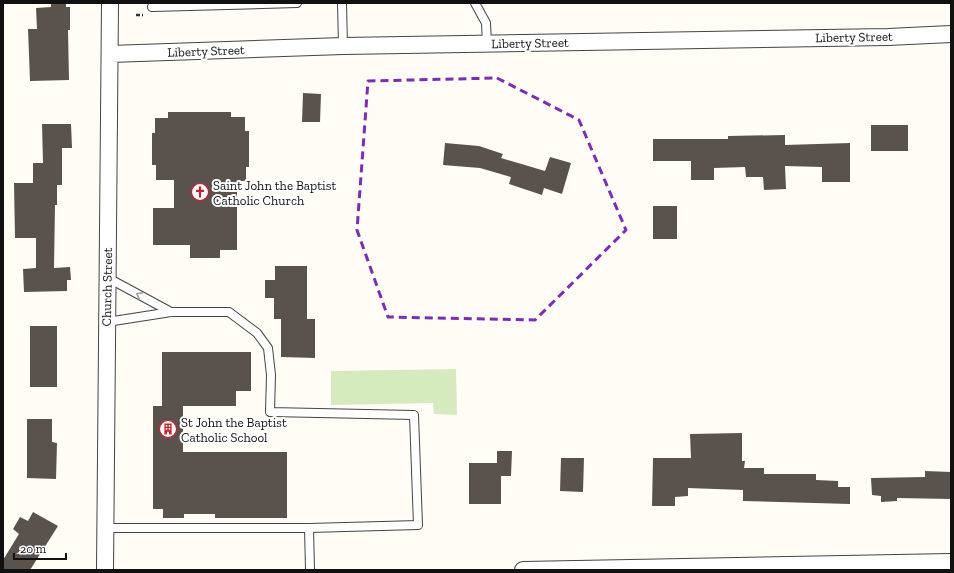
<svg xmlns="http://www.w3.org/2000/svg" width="954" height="573" viewBox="0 0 954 573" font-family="'Zilla Slab',serif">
	<rect width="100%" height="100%" fill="#fffdf5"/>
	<!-- green -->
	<path fill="#d5ebbd" d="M 456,369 L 457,415 L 434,414 L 433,403 L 331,405 L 331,371 Z"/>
	<!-- building -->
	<path fill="#5a524d" d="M 51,4 L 66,4 L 66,7 L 70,7 L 70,30 L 68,30 L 69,80 L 30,81 L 28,29 L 37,29 L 36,8 L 51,7 Z
		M 303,93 L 321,94 L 320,122 L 302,122 Z
		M 168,112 L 231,112 L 231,117 L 245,117 L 245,131 L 249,131 L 249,167 L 246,167 L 246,181 L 237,181 L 237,250 L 220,250 L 220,258 L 190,258 L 190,245 L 153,245 L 153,208 L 174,208 L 174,180 L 156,180 L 156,165 L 152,165 L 152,133 L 155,133 L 155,118 L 168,118 Z
		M 42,124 L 71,124 L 72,148 L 62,148 L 62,185 L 57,185 L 57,205 L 55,205 L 54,268 L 70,267 L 71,280 L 67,280 L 67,291 L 24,292 L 23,269 L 36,268 L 36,238 L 15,238 L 14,183 L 33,183 L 33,163 L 43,163 Z
		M 871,125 L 908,125 L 908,151 L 871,151 Z
		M 785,135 L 785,145 L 850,143 L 850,182 L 822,182 L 822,167 L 785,166 L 786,189 L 764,190 L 763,177 L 746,177 L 745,167 L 714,168 L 714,180 L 691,180 L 691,161 L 653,161 L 653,139 L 728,139 L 728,136 Z
		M 445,143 L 479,146 L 503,154 L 501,158 L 545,171 L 550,157 L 571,163 L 562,194 L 544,188 L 542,195 L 509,184 L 511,177 L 480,168 L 443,165 Z
		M 653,206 L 677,206 L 677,239 L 653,239 Z
		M 275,266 L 307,266 L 307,319 L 315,319 L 315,358 L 281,357 L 281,319 L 274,319 L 274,298 L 265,298 L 265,280 L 275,280 Z
		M 30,326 L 57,326 L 57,387 L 30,387 Z
		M 162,352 L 251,352 L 251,391 L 236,391 L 236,406 L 183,406 L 183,452 L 287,452 L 287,518 L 215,518 L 215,514 L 184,514 L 184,518 L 163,518 L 163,509 L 153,509 L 153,406 L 162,406 Z
		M 27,419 L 52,419 L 52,442 L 57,443 L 56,479 L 27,478 Z
		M 742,433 L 742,461 L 745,461 L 744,468 L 764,468 L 764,474 L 816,474 L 816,480 L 838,481 L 838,487 L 850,487 L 850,504 L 743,501 L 743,490 L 688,488 L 688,496 L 675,497 L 675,506 L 652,506 L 653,458 L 691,458 L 690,434 Z
		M 497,451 L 512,451 L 511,476 L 501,476 L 501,504 L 469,504 L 469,463 L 497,463 Z
		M 561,458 L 584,458 L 583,492 L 560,491 Z
		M 925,471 L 951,472 L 951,499 L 897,498 L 897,501 L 881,502 L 881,496 L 872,495 L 871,478 L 925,477 Z
		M 33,512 L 58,526 L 30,570 L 3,570 L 3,560 L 19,534 L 13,529 L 20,517 L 28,521 Z"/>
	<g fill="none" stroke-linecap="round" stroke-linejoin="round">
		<defs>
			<path id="lane" d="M 342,3 L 343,46
				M 475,3 L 486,23 L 487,44
				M 152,7 L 297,3
				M 108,278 L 171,312
				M 107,322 L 171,312 L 229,312 L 257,333 L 268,348 L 271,375 L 270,412 L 414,415 L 418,525 L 309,528 L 310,570
				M 105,528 L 309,528"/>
			<path id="street" d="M 110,54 L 343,46 L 888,37 L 951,34
				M 105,570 L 110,3
				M 523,570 L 951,562"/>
		</defs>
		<!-- lane casing -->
		<use href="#lane" stroke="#444" stroke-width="10"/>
		<!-- street casing -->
		<use href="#street" stroke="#444" stroke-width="18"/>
		<!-- path -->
		<path stroke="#333" stroke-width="2.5" stroke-dasharray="4 2" stroke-linecap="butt" d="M 136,15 L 143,15"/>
		<!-- lane -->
		<use href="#lane" stroke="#fff" stroke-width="8"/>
		<!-- street -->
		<use href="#street" stroke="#fff" stroke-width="16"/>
	</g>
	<!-- one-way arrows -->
	<defs><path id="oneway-chevron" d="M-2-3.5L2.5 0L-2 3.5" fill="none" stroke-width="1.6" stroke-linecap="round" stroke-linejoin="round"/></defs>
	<use stroke="#a0a0a0" href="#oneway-chevron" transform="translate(139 295) rotate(-152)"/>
	<!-- marked area -->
	<path fill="none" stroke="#7b2cbf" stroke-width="3" stroke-dasharray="8 5" stroke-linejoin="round" d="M 497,78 L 579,120 L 626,230 L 535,320 L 388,317 L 357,230 L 368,81 Z"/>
	<!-- icons -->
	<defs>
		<symbol id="church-ring" viewBox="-11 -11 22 22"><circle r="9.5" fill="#fff" stroke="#c4262e" stroke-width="1.5"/><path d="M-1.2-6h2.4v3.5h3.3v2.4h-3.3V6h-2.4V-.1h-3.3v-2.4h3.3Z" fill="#c4262e"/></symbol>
		<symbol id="building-ring" viewBox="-11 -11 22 22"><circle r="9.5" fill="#fff" stroke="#c4262e" stroke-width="1.5"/><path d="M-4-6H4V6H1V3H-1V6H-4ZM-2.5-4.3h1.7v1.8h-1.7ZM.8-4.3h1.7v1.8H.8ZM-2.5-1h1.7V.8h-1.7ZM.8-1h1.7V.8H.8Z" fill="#c4262e"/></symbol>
	</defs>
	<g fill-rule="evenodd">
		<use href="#church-ring" x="190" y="182" width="20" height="20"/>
		<use href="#building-ring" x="158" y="419" width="20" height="20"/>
	</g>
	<g text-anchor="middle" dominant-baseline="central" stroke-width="4" stroke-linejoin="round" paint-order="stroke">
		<!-- street labels -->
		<g font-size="13" fill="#111" stroke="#fff">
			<text transform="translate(854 37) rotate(-1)">Liberty Street</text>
			<text transform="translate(530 43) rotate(-1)">Liberty Street</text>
			<text transform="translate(206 51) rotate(-2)">Liberty Street</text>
			<text transform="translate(107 287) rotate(-89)">Church Street</text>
		</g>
		<!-- poi labels -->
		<g font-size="13" fill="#111" stroke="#fff" text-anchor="start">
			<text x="213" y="185">Saint John the Baptist<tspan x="213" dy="15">Catholic Church</tspan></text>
			<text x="181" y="422">St John the Baptist<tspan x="181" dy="15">Catholic School</tspan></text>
		</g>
	</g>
	<!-- border -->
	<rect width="954" height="573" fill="none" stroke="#111111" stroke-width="8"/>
	<!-- scale -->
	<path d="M14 553v6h52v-6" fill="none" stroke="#111111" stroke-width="2"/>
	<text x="20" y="553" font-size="12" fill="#111111" stroke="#ffffff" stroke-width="3" paint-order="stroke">20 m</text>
</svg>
